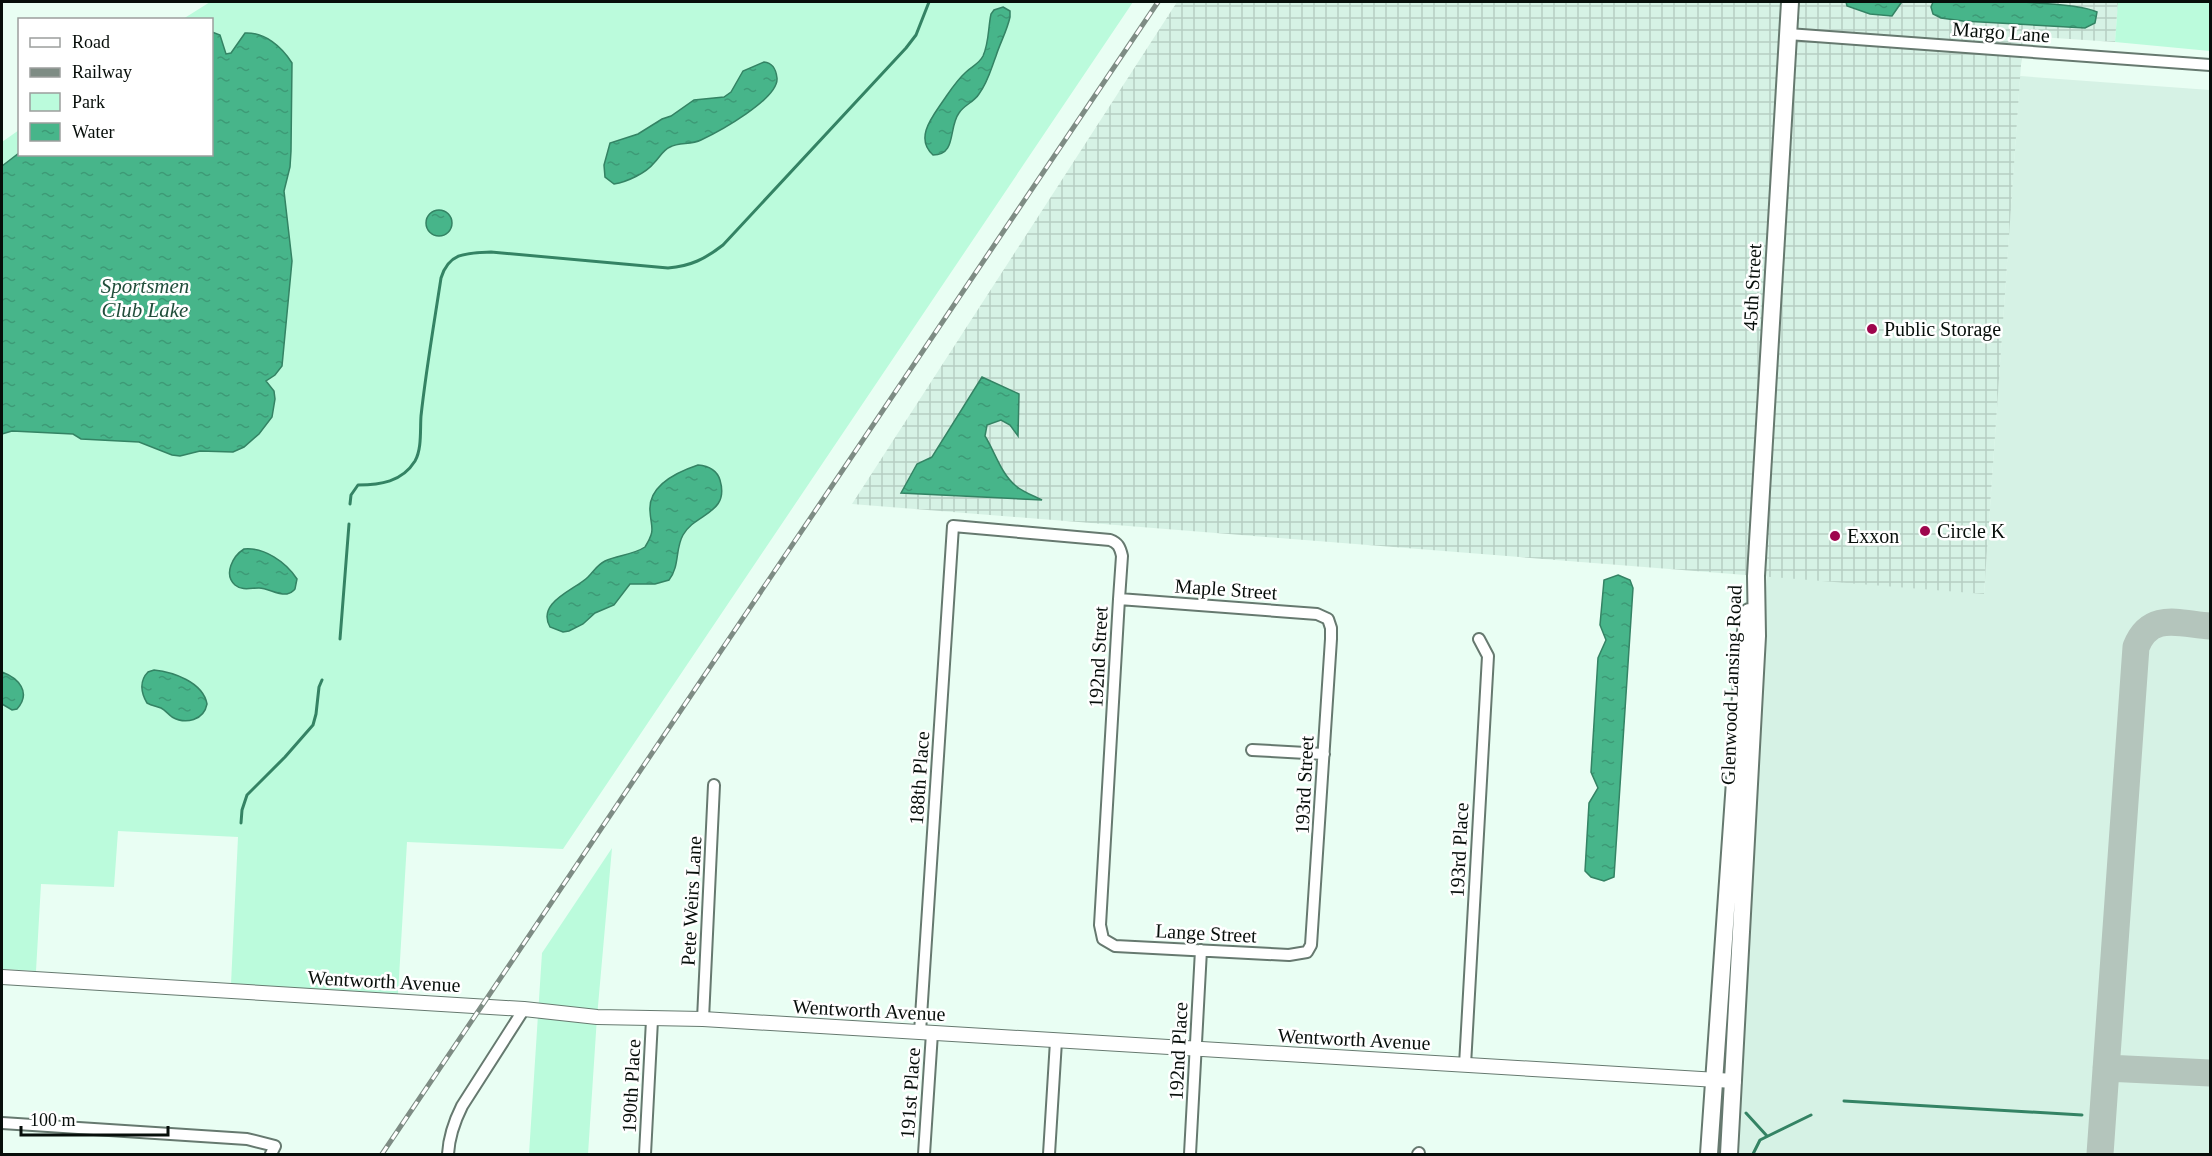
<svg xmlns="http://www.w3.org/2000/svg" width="2212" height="1156" viewBox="0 0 2212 1156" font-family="'Times New Roman',serif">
	<defs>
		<pattern id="industrial-grid" width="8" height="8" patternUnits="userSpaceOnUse" patternTransform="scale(1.5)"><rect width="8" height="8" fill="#d6f2e5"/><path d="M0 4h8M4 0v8" fill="none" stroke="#b6cec3"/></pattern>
		<pattern id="water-ripples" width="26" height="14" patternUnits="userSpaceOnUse" patternTransform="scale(1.5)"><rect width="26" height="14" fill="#47b58a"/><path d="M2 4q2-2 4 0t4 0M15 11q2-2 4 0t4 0" fill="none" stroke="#3d9a76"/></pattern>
	</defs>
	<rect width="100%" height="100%" fill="#e9fef3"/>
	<!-- built -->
	<path fill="#d6f2e5" d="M 2020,76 L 2210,90 L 2210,1154 L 1732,1154 L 1767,571 L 1984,593 Z"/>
	<!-- industrial -->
	<path fill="url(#industrial-grid)" d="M 1177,2 L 2118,2 L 2115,42 L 2023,36 L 1984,594 L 852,504 Z"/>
	<!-- green -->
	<path fill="#bbfbdc" d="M 210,2 L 1133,2 L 563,849 L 407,842 L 398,994 L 231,984 L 238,837 L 118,831 L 114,887 L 41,884 L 36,971 L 2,969 L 2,142 L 19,130 L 20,154 L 212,154 L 212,20 L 183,19 Z
		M 2118,2 L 2210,2 L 2210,51 L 2115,42 Z
		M 612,848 L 597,1017 L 588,1154 L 529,1154 L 542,953 Z"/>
	<!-- water -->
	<path fill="url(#water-ripples)" stroke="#348364" stroke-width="1.5" d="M 1846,2 L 1900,2 L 1901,3 L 1892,16 L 1870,14 L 1847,6 Z
		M 1933,2 C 1967,1 2072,0 2097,12 L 2095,23 L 2085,28 L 1963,21 L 1941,18 L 1933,14 L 1931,7 Z
		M 1003,7 L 1010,11 L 1010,17 C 1007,31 1000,43 996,56 C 991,69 988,82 979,94 C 974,102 964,105 959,113 C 948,128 957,155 933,155 C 914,138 933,116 943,101 C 950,91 956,81 966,72 C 972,66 979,64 983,56 C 989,43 988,28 991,14 L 994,10 Z
		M 212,32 L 220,35 L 226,54 L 231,53 L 245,33 C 265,32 282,47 292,63 L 291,151 L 290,167 L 284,191 L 292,261 L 282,366 L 275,375 L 266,381 L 274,391 L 275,399 L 272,417 L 259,434 L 244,447 L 233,452 L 200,451 L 180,456 L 172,455 L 139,442 L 81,439 L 73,434 L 12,431 L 2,434 L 2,166 L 19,153 L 212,154 Z
		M 764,62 C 773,63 776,69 777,78 C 779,99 718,132 701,140 C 691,145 679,142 670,147 C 663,150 659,158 654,163 C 646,173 627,182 614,184 L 605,177 L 604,165 L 610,143 L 638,134 L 662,119 L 671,116 L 694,100 L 724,97 L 731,92 L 743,71 Z
		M426 223a13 13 0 1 1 26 0a13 13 0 1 1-26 0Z
		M 982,377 L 1019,394 L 1018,436 L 1010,425 L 1001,420 L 987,425 L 985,436 C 995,452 1001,474 1016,486 C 1023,492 1034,496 1042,500 L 901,493 L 917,464 L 932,457 Z
		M 698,465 C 709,466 717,470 720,480 C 730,514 695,513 683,535 C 675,549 680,566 669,580 L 655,584 L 630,584 L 614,605 L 595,613 L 583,624 L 569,631 L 563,632 L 550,627 C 536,602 575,590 588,577 C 594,571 597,565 605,561 C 617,555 633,555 645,547 C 656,529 651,529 650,511 C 648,485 677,472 698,465 Z
		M 244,549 C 264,547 286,562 297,579 L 295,589 C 292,592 292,593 287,594 C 277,595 268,588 259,588 C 251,588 242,591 235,585 C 223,574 233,556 244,549 Z
		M 1618,575 L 1630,580 L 1633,588 L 1614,877 L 1604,881 L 1591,877 L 1585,871 L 1589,803 L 1598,788 L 1591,772 L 1598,658 L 1606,640 L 1600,625 L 1604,580 Z
		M 154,670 C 173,672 203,682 207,704 C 204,720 186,725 172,717 C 168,714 165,710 161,708 C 156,706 152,706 147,703 C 141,693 139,681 148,672 Z
		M 2,672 C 18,678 32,692 17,709 L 12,710 L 2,704 Z"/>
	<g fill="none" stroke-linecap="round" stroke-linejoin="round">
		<!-- stream -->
		<path stroke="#348364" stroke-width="3" d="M 350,504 L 351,495 L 358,485 C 380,485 402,482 415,461 C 422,449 420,429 421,416 C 426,370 434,324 441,278 C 449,252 467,253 491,252 L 668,268 C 691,266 705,259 723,245 L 906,48 L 916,35 L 929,2
			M 340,639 L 349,524
			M 241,823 L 242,810 L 247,795 L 285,757 L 313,725 L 316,714 L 319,687 L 322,680
			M 1844,1101 L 2082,1115
			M 1746,1113 L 1767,1136
			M 1753,1154 L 1760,1140 L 1811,1115"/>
		<!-- taxiway -->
		<path stroke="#b4c5bc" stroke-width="27" d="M 2106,1068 L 2210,1073
			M 2100,1154 L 2136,647 C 2150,611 2180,624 2210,626"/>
		<defs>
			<path id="minor" d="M 1788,34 L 2210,65
				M 1252,750 L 1324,754
				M 703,1019 L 714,785
				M 920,1032 L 953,526 L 1110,540 C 1118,543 1120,547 1122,556 L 1119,599 L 1100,925 L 1103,939 L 1115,946 L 1289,955 L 1307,952 L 1311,945 L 1331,639 L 1331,628 L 1328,619 L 1317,614 L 1119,599
				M 1465,1065 L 1488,656 L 1479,639
				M 2,1123 L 247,1139 L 275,1146 L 271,1154
				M 448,1154 C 449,1137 454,1122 462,1106 L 524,1009
				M 645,1154 L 652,1020
				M 924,1154 L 932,1033
				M 1049,1154 L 1056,1041
				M 1190,1154 L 1201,950
				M 1418,1154 L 1419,1153"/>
			<path id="tertiary" d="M 2,977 L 524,1009 L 597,1017 L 703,1019 L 1734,1081"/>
			<path id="secondary" d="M 1709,1154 L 1745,638 L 1749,612
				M 1729,1154 L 1757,636 L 1756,576 L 1790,2"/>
		</defs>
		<!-- minor casing -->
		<use href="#minor" stroke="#66796f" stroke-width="14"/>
		<!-- tertiary casing -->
		<use href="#tertiary" stroke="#66796f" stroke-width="16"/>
		<!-- secondary casing -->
		<use href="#secondary" stroke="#66796f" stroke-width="20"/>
		<!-- minor -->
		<use href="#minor" stroke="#fff" stroke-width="10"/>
		<!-- tertiary -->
		<use href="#tertiary" stroke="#fff" stroke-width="14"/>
		<!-- secondary -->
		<use href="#secondary" stroke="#fff" stroke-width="16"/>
		<defs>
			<path id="rail" d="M 382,1154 L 1158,2"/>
		</defs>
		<!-- rail casing -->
		<use href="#rail" stroke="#7e8c84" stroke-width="5"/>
		<!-- rail -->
		<use href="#rail" stroke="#fff" stroke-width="3" stroke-dasharray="9" stroke-linecap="butt"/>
	</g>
	<!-- markers -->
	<g fill="#9e064d" stroke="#fff" stroke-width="2">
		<circle cx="1872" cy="329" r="6"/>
		<circle cx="1925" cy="531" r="6"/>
		<circle cx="1835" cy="536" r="6"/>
	</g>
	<g text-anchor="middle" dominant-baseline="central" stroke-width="5" stroke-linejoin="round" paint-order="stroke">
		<!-- street labels -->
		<g font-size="20" fill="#070e0a" stroke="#fff">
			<text transform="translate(2001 32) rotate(4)">Margo Lane</text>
			<text transform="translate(1752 287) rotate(-87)">45th Street</text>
			<text transform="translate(1226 589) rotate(4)">Maple Street</text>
			<text transform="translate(1098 657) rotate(-87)">192nd Street</text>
			<text transform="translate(1731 685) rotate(-88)">Glenwood Lansing Road</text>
			<text transform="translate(919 778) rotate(-86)">188th Place</text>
			<text transform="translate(1304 785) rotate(-87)">193rd Street</text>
			<text transform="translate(1459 850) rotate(-87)">193rd Place</text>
			<text transform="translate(691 901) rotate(-87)">Pete Weirs Lane</text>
			<text transform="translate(1206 933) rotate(3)">Lange Street</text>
			<text transform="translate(384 981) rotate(3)">Wentworth Avenue</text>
			<text transform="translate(869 1010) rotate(3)">Wentworth Avenue</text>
			<text transform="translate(1354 1039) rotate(3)">Wentworth Avenue</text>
			<text transform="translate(1178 1051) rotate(-87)">192nd Place</text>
			<text transform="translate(631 1086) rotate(-87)">190th Place</text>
			<text transform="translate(910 1093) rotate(-86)">191st Place</text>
		</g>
		<!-- poi labels -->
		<g font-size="20" fill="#070e0a" stroke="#fff" text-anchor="start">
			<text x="1884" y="329">Public Storage</text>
			<text x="1937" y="531">Circle K</text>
			<text x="1847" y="536">Exxon</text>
		</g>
		<!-- water labels -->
		<g font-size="21" font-style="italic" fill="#214e3b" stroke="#fff">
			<text x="145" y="286">Sportsmen<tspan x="145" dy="24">Club Lake</tspan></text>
		</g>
	</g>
	<!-- border -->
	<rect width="2212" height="1156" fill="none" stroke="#070e0a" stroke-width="6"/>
	<!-- legend -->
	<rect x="18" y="18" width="195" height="138" fill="#ffffff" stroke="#9c9f9d" stroke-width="1.5"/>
	<rect x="30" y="38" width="30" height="9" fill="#ffffff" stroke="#9c9f9d" stroke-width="1.5"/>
	<text x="72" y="48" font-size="18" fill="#070e0a">Road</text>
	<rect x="30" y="68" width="30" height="9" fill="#7e8c84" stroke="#9c9f9d" stroke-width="1.5"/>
	<text x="72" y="78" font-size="18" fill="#070e0a">Railway</text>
	<rect x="30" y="93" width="30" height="18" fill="#bbfbdc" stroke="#9c9f9d" stroke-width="1.5"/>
	<text x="72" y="108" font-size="18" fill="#070e0a">Park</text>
	<rect x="30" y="123" width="30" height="18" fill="url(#water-ripples)" stroke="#9c9f9d" stroke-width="1.5"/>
	<text x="72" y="138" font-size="18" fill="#070e0a">Water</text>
	<!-- scale -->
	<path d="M21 1126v9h147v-9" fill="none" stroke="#070e0a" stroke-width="3"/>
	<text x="30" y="1126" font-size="18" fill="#070e0a" stroke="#ffffff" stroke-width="4.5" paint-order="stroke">100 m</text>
</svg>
